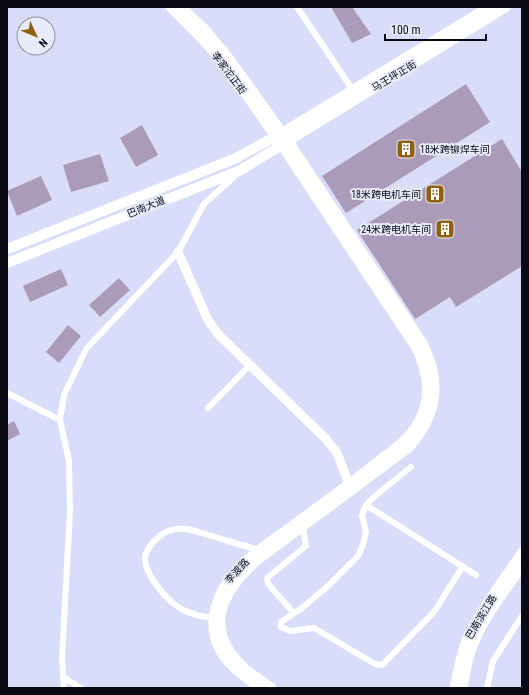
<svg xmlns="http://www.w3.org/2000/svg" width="529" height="695" viewBox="0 0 529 695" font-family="'Roboto Condensed','Noto Sans SC',sans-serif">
	<rect width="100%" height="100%" fill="#daddf9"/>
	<!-- building -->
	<path fill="#ab9ab8" d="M 331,7 L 352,7 L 371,34 L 352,43 Z
		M 466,84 L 490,122 L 346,213 L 322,176 Z
		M 142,125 L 158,155 L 136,167 L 120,138 Z
		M 502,139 L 522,172 L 522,266 L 456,307 L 450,297 L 415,319 L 357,230 Z
		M 100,154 L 109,181 L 71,192 L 63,165 Z
		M 41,176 L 52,200 L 17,216 L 7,191 Z
		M 61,269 L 68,285 L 30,302 L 23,286 Z
		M 119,278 L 130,290 L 100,317 L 89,305 Z
		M 68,325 L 81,336 L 59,363 L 46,352 Z
		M 14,421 L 20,434 L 7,441 L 7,425 Z"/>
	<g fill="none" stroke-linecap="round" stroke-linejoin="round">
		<!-- street -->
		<path stroke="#fff" stroke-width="6" d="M 297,7 L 352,89
			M 7,393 L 60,420
			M 208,408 L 250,365
			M 411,467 L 375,496 L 366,505 L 362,515 L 366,532 L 364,541 L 359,555 L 328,586 L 302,608 L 281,622 L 281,627 L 290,631 L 314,628 L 375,664 L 382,665 L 434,612 L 463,566
			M 366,505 L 476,575
			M 294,613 L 268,584 L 267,578 L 306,546 L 303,527
			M 212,618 C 200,616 189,614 178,607 C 166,599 144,573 145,558 C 145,552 150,546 153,542 C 160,535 167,530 176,529 C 188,527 201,533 212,536 C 227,541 243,545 258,550
			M 63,677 L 81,688
			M 64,688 L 62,659 L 70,511 L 69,461 L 60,420 L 64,395 L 86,349 L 178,252 L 204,204 L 237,174
			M 487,688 L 493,661 L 522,616"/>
		<!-- secondary -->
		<path stroke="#fff" stroke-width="9" d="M 170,7 L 198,35 L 224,64 L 281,145 L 416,348 C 427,371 432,396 419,420 C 410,439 391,451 374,464 C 347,486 318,506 290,527 C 272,540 253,552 238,568 C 217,590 204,623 220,651 C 229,667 245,677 259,688
			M 182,7 L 205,29 L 230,59 L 288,140 L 423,343 C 443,383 438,415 409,448 L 257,561 C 221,594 203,629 245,668 C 253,675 263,681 272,688
			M 178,252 L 208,320 L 218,334 L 326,439 L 337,453 L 351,489
			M 454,688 C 457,673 460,658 465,643 C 477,613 504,579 522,552
			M 463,688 C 465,674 468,660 473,646 C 484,617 505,592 522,567"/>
		<!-- primary -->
		<path stroke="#fff" stroke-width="10" d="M 7,249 L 234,159 L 282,133 L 489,7
			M 7,263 L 241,170 L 506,7"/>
	</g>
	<!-- icons -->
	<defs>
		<symbol id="building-square" viewBox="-11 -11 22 22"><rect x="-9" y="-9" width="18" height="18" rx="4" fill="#915f0f" stroke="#e9ebf9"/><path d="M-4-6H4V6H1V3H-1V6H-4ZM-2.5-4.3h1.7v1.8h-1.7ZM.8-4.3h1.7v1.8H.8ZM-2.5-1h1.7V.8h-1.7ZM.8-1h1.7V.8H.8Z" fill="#fff"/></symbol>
	</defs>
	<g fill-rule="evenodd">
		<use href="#building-square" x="395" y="138" width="22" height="22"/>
		<use href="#building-square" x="424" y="183" width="22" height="22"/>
		<use href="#building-square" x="434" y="218" width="22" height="22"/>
	</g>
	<g text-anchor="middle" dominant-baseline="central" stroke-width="4" stroke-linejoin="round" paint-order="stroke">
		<!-- street labels -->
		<g font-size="10" fill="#090a15" stroke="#e9ebf9">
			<text transform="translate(229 73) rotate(53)">李家沱正街</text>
			<text transform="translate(394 76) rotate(-31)">马王坪正街</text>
			<text transform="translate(146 207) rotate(-22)">巴南大道</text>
			<text transform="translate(237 571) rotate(-48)">李渡路</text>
			<text transform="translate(481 617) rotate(-59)">巴南滨江路</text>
		</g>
		<!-- poi labels -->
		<g font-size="10" fill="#090a15" stroke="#e9ebf9" text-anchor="end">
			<text x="420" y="149" text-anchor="start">18米跨铆焊车间</text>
			<text x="421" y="194">18米跨电机车间</text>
			<text x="431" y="229">24米跨电机车间</text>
		</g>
	</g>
	<!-- border -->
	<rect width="529" height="695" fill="none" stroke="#090a15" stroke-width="16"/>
	<!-- north arrow -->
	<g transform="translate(36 36) rotate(134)"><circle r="19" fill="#e9ebf9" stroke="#8f919e"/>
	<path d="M0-3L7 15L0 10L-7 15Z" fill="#915f0f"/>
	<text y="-6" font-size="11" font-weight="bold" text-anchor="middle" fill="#090a15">N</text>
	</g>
	<!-- scale -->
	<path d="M385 34v6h101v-6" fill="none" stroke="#090a15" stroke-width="2"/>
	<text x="391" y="34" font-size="12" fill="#090a15" stroke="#e9ebf9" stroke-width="3" paint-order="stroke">100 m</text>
</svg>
